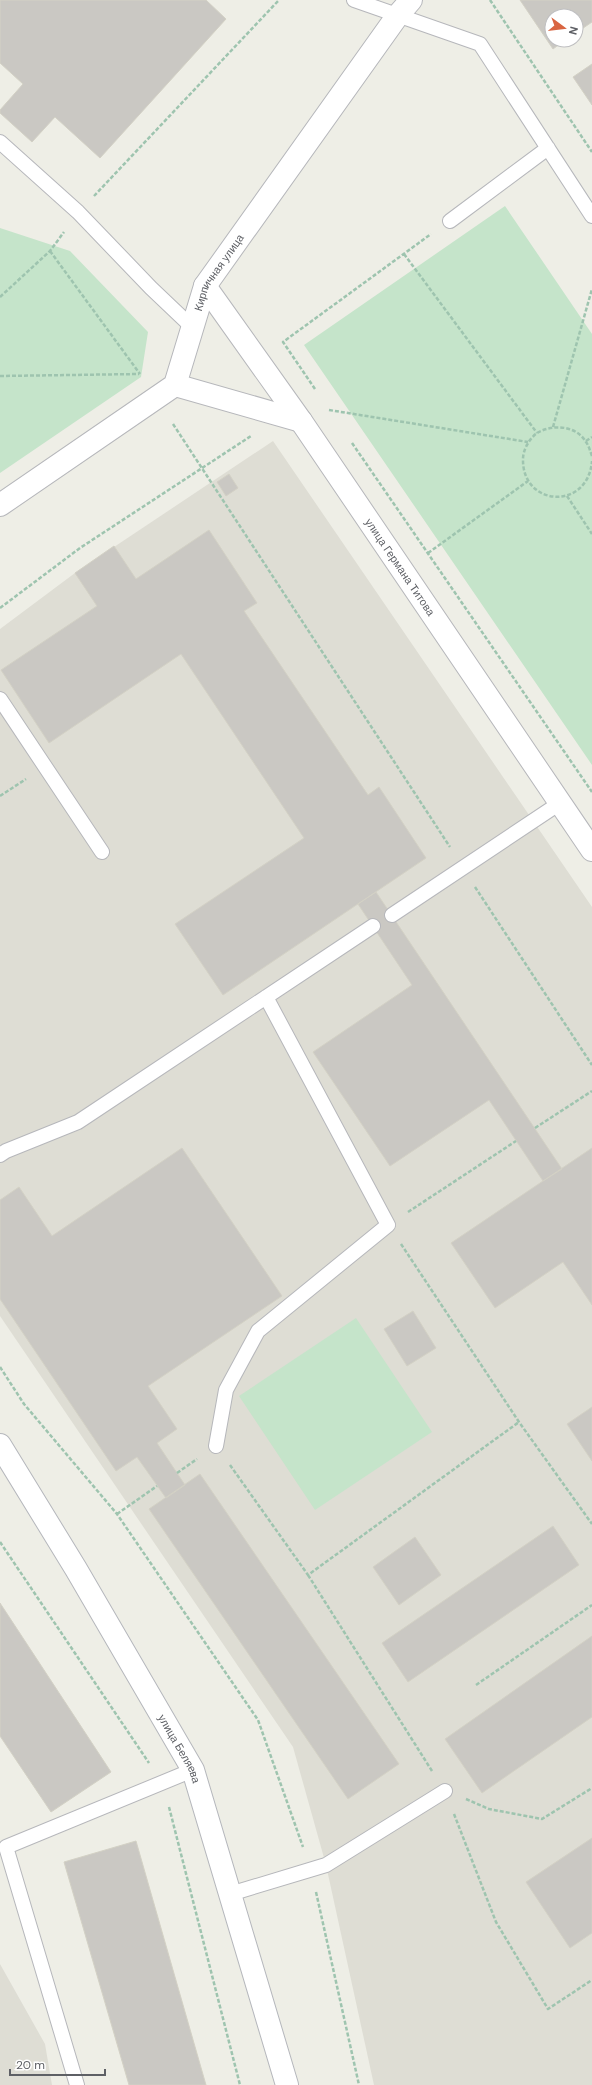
<svg xmlns="http://www.w3.org/2000/svg" width="592" height="2085" viewBox="0 0 592 2085" font-family="'DM Sans',sans-serif">
	<rect width="100%" height="100%" fill="#eeeee6"/>
	<!-- education -->
	<path fill="#deddd4" d="M 273,441 L 592,907 L 592,2085 L 374,2085 L 326,1865 L 293,1747 L 0,1316 L 0,629 L 75,573 Z
		M 0,1964 L 45,2044 L 52,2085 L 0,2085 Z"/>
	<!-- green -->
	<path fill="#c5e4ca" d="M 505,206 L 592,334 L 592,765 L 304,345 Z
		M 0,228 L 70,251 L 148,332 L 141,377 L 0,473 Z
		M 356,1318 L 432,1432 L 315,1510 L 239,1396 Z"/>
	<!-- building -->
	<path fill="#cac8c3" stroke="#d3d1c5" d="M 0,0 L 206,0 L 226,19 L 100,158 L 55,117 L 32,142 L 0,113 L 0,110 L 23,84 L 0,63 Z
		M 520,0 L 592,0 L 592,22 L 576,33 L 576,16 L 552,16 L 552,40 L 565,40 L 553,49 Z
		M 592,64 L 592,105 L 573,77 Z
		M 229,474 L 238,488 L 226,496 L 217,482 Z
		M 209,530 L 257,603 L 244,611 L 368,795 L 379,787 L 426,858 L 223,995 L 175,924 L 304,838 L 181,654 L 49,743 L 1,670 L 97,606 L 75,573 L 114,546 L 136,579 Z
		M 376,892 L 562,1169 L 543,1181 L 489,1100 L 390,1166 L 313,1052 L 412,985 L 358,904 Z
		M 182,1148 L 282,1296 L 148,1386 L 177,1429 L 157,1443 L 185,1485 L 166,1498 L 137,1457 L 116,1471 L 0,1299 L 0,1200 L 19,1187 L 52,1236 Z
		M 592,1148 L 592,1305 L 563,1262 L 495,1308 L 451,1243 Z
		M 413,1311 L 436,1348 L 407,1366 L 384,1329 Z
		M 592,1407 L 592,1461 L 567,1424 Z
		M 200,1474 L 399,1764 L 348,1799 L 149,1509 Z
		M 553,1526 L 579,1565 L 408,1682 L 382,1643 Z
		M 415,1537 L 441,1575 L 399,1605 L 373,1567 Z
		M 0,1603 L 111,1772 L 51,1812 L 0,1736 Z
		M 592,1636 L 592,1717 L 482,1793 L 445,1739 Z
		M 592,1838 L 592,1933 L 570,1948 L 526,1882 Z
		M 136,1841 L 206,2085 L 129,2085 L 64,1862 Z"/>
	<g fill="none" stroke-linecap="round" stroke-linejoin="round">
		<defs>
			<path id="lane" d="M 354,0 L 480,44 L 592,216
				M 0,142 L 78,212 L 151,288 L 192,327
				M 450,221 L 548,148
				M 0,699 L 102,852
				M 392,915 L 560,803
				M 0,1155 L 6,1151 L 78,1122 L 373,926
				M 216,1446 L 226,1390 L 258,1331 L 388,1225 L 266,997
				M 230,1894 L 326,1865 L 445,1791
				M 77,2085 L 6,1847 L 193,1770"/>
			<g id="street">
				<path id="s1" d="M 205,286 L 301,421 L 592,850"/>
				<path d="M 175,385 L 301,421"/>
				<path id="s2" d="M 0,505 L 175,385 L 205,286 L 398,15 L 411,0"/>
			</g>
			<g id="secondary">
				<path id="s3" d="M 0,1445 L 76,1569 L 193,1770 L 287,2085"/>
			</g>
		</defs>
		<!-- lane casing -->
		<use href="#lane" stroke="#b6b7bb" stroke-width="16"/>
		<!-- street casing -->
		<use href="#street" stroke="#b6b7bb" stroke-width="24"/>
		<!-- secondary casing -->
		<use href="#secondary" stroke="#b5b7bc" stroke-width="24"/>
		<!-- path -->
		<path stroke="#9ec4af" stroke-width="2.5" stroke-dasharray="4 2" stroke-linecap="butt" d="M 490,0 L 592,152
			M 94,196 L 279,0
			M 50,251 L 140,374
			M 404,254 L 537,433
			M 0,297 L 50,251 L 64,232
			M 0,376 L 139,374
			M 315,389 L 283,342 L 431,234
			M 329,410 L 528,442
			M 173,424 L 450,847
			M 553,427 L 592,289
			M 586,441 L 592,437
			M 352,443 L 592,792
			M 592,456 C 590,451 589,446 586,442 C 576,425 552,424 537,433 C 529,439 523,450 523,459 C 522,507 588,511 592,461
			M 567,496 L 592,534
			M 428,553 L 528,481
			M 0,608 L 80,548 L 251,436
			M 0,796 L 26,779
			M 475,887 L 592,1065
			M 535,1128 L 592,1091
			M 408,1212 L 516,1141
			M 401,1244 L 519,1422 L 592,1524
			M 0,1367 L 24,1404 L 117,1514 L 258,1720 L 303,1847
			M 230,1465 L 308,1575 L 519,1422
			M 177,1473 L 197,1459
			M 117,1514 L 157,1486
			M 0,1542 L 149,1763
			M 308,1575 L 432,1771
			M 476,1685 L 592,1605
			M 466,1799 L 489,1809 L 542,1819 L 592,1788
			M 169,1807 L 240,2085
			M 454,1814 L 496,1922 L 548,2009 L 592,1980
			M 316,1892 L 359,2085"/>
		<!-- lane -->
		<use href="#lane" stroke="#fff" stroke-width="14"/>
		<!-- street -->
		<use href="#street" stroke="#fff" stroke-width="22"/>
		<!-- secondary -->
		<use href="#secondary" stroke="#fff" stroke-width="22"/>
	</g>
	<g text-anchor="middle" dominant-baseline="central" stroke-width="3.5" stroke-linejoin="round" paint-order="stroke">
		<!-- street labels -->
		<g font-size="11" fill="#5e6065" stroke="#fff">
			<text stroke="none"><textPath href="#s2" startOffset="334">Кирпичная улица</textPath></text>
			<text stroke="none"><textPath href="#s1" startOffset="342">улица Германа Титова</textPath></text>
			<text stroke="none"><textPath href="#s3" startOffset="353">улица Беляева</textPath></text>
		</g>
	</g>
	<!-- north arrow -->
	<g transform="translate(564 28) rotate(105)"><circle r="19" fill="#ffffff" stroke="#bfbfc1"/>
	<path d="M0-3L7 15L0 10L-7 15Z" fill="#d96541"/>
	<text y="-6" font-size="11" font-weight="bold" text-anchor="middle" fill="#5e6065">N</text>
	</g>
	<!-- scale -->
	<path d="M10 2069v6h95v-6" fill="none" stroke="#5e6065" stroke-width="2"/>
	<text x="16" y="2069" font-size="12" fill="#5e6065" stroke="#ffffff" stroke-width="3" paint-order="stroke">20 m</text>
</svg>
